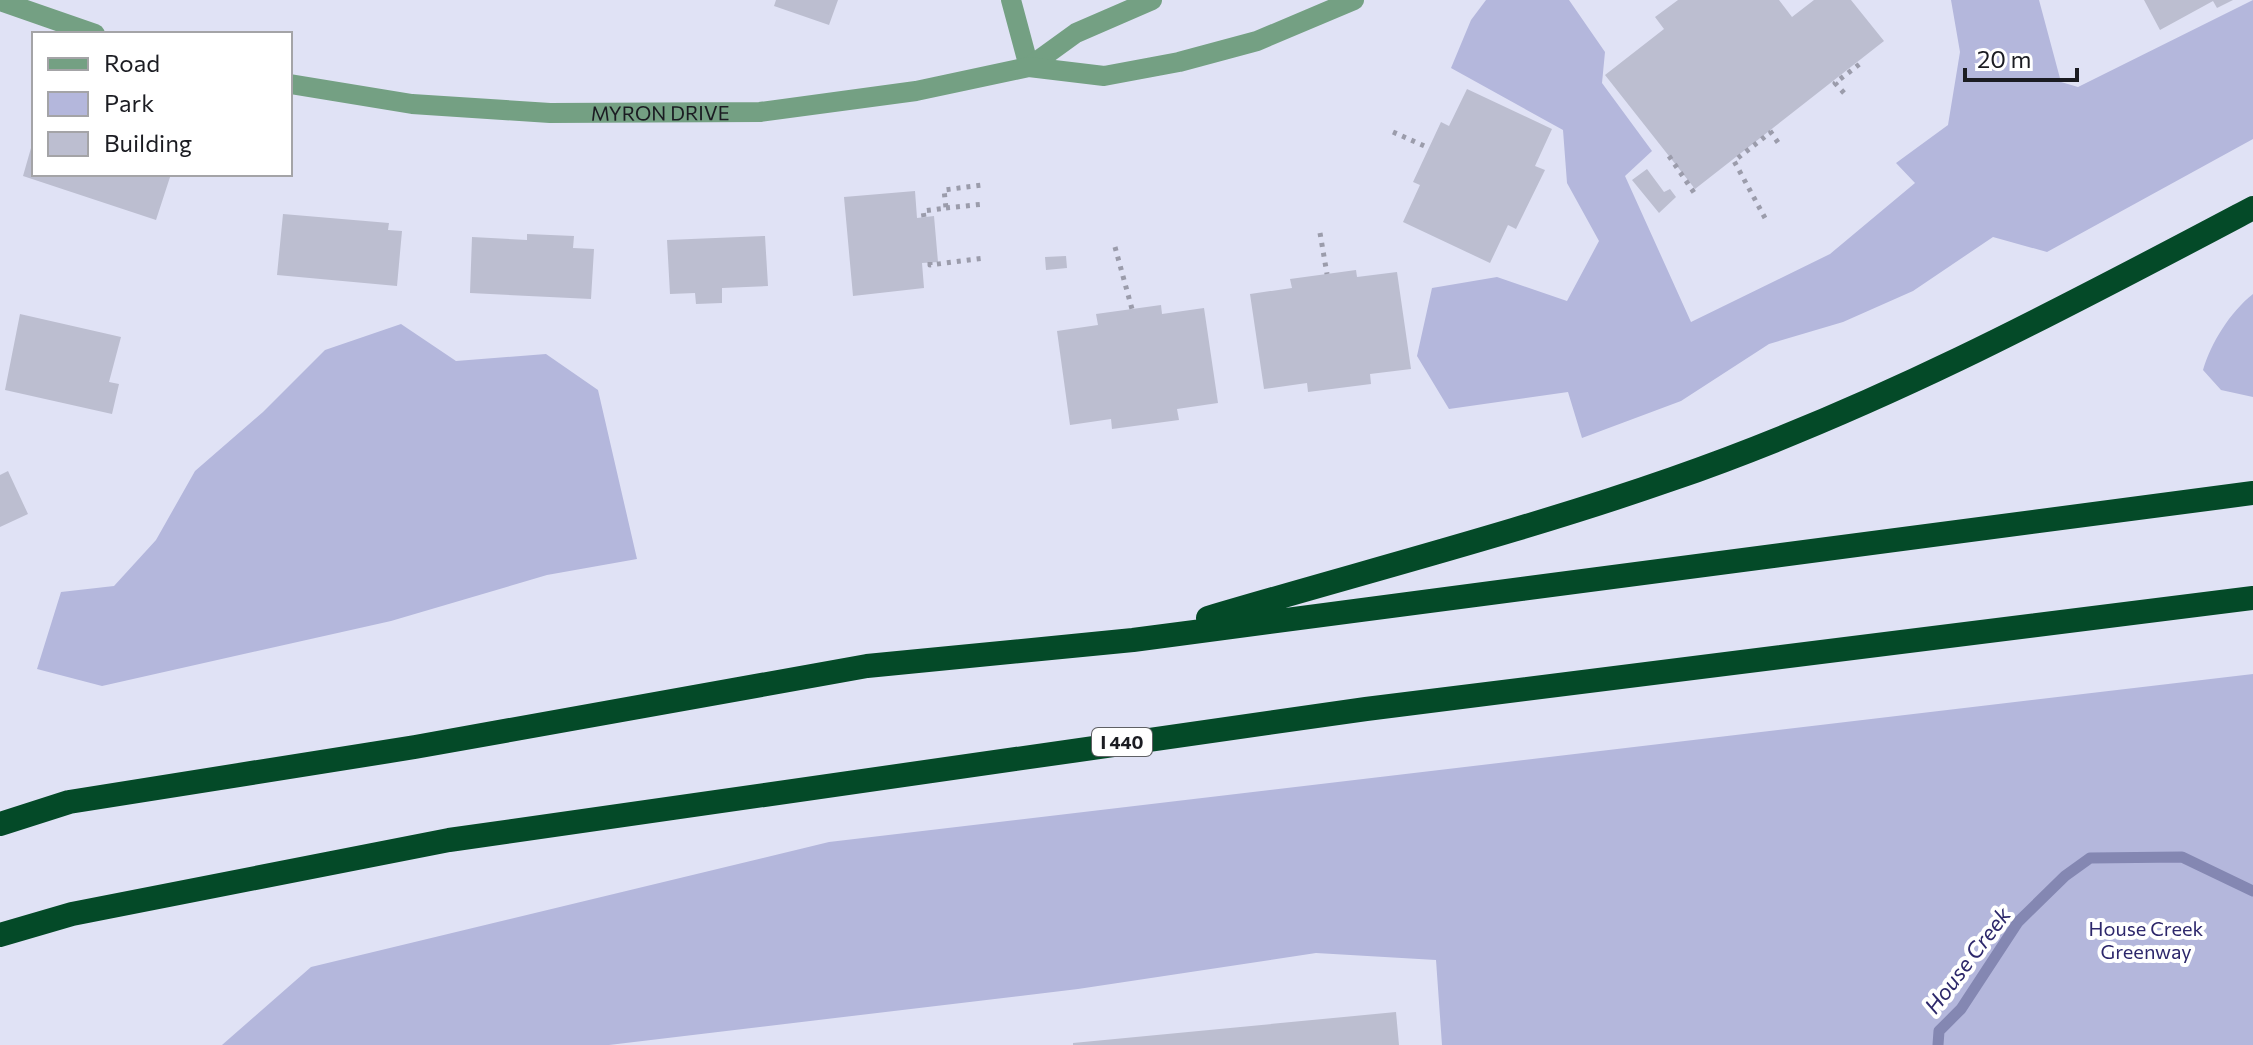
<svg xmlns="http://www.w3.org/2000/svg" width="2253" height="1045" viewBox="0 0 2253 1045" font-family="Commissioner,sans-serif">
	<rect width="100%" height="100%" fill="#e0e2f5"/>
	<!-- green -->
	<path fill="#b4b7dc" d="M 1486,0 L 1569,0 L 1605,52 L 1602,83 L 1652,151 L 1625,176 L 1691,322 L 1830,254 L 1915,183 L 1896,163 L 1948,125 L 1960,52 L 1951,0 L 2039,0 L 2061,82 L 2078,87 L 2253,0 L 2253,139 L 2047,252 L 1993,237 L 1913,291 L 1843,322 L 1769,344 L 1681,401 L 1582,438 L 1568,392 L 1449,409 L 1417,356 L 1432,288 L 1497,277 L 1567,301 L 1599,241 L 1567,183 L 1563,130 L 1451,68 L 1471,20 Z
		M 2253,294 L 2253,397 L 2221,390 L 2203,370 C 2211,343 2230,312 2253,294 Z
		M 401,324 L 456,361 L 546,354 L 598,390 L 637,559 L 547,575 L 391,621 L 102,686 L 37,669 L 61,592 L 114,586 L 156,540 L 195,471 L 263,412 L 325,350 Z
		M 2253,674 L 2253,1045 L 1442,1045 L 1436,960 L 1316,953 L 1078,989 L 609,1045 L 222,1045 L 311,967 L 829,842 Z"/>
	<g fill="none" stroke-linecap="round" stroke-linejoin="round">
		<!-- stream -->
		<path stroke="#8487b2" stroke-width="11" d="M 1938,1045 L 1939,1031 L 1961,1009 L 2018,922 L 2065,876 L 2090,858 L 2182,857 L 2253,891"/>
	</g>
	<!-- building -->
	<path fill="#bcbed0" d="M 776,0 L 838,0 L 829,25 L 774,6 Z
		M 1678,0 L 1779,0 L 1792,17 L 1814,0 L 1851,0 L 1884,41 L 1695,189 L 1605,75 L 1664,29 L 1655,17 Z
		M 2144,0 L 2233,0 L 2217,8 L 2213,1 L 2160,30 Z
		M 1467,89 L 1552,129 L 1535,166 L 1545,170 L 1516,229 L 1508,225 L 1490,263 L 1403,222 L 1420,185 L 1413,182 L 1441,122 L 1449,126 Z
		M 33,141 L 34,174 L 171,174 L 156,220 L 23,176 Z
		M 1647,169 L 1664,192 L 1670,189 L 1676,197 L 1659,213 L 1632,180 Z
		M 915,191 L 917,218 L 934,216 L 938,262 L 922,263 L 924,288 L 853,296 L 844,197 Z
		M 283,214 L 389,223 L 388,230 L 402,231 L 397,286 L 277,275 Z
		M 527,234 L 574,236 L 573,248 L 594,249 L 591,299 L 470,293 L 472,237 L 527,240 Z
		M 765,236 L 768,286 L 722,288 L 722,303 L 696,304 L 695,293 L 670,294 L 667,240 Z
		M 1066,256 L 1067,268 L 1046,270 L 1045,257 Z
		M 1356,270 L 1357,277 L 1397,272 L 1411,369 L 1370,374 L 1371,384 L 1308,392 L 1307,383 L 1264,389 L 1250,294 L 1292,288 L 1290,279 Z
		M 1161,305 L 1162,314 L 1204,308 L 1218,403 L 1177,409 L 1179,420 L 1112,429 L 1111,419 L 1070,425 L 1057,331 L 1098,325 L 1096,314 Z
		M 20,314 L 121,337 L 109,382 L 119,384 L 112,414 L 5,390 Z
		M 8,471 L 28,514 L 0,527 L 0,475 Z
		M 1396,1012 L 1399,1045 L 1073,1045 L 1073,1043 Z"/>
	<g fill="none" stroke-linecap="round" stroke-linejoin="round">
		<!-- path -->
		<path stroke="#9b9cab" stroke-width="5" stroke-dasharray="4 6" stroke-linecap="butt" d="M 1844,93 L 1835,83 L 1861,63 L 1859,60
			M 1770,131 L 1779,144
			M 1393,132 L 1429,148
			M 1669,156 L 1695,194
			M 946,208 L 984,204
			M 924,217 L 923,211 L 946,208 L 944,190 L 982,185
			M 1765,218 L 1734,161 L 1771,132
			M 1320,233 L 1327,274
			M 1115,247 L 1132,309
			M 930,262 L 930,265 L 985,258"/>
		<!-- street -->
		<g stroke="#74a083" stroke-width="20">
			<path d="M 1011,0 L 1029,67"/>
			<path d="M 0,1 L 95,34"/>
			<path d="M 1029,67 L 1076,33 L 1152,0"/>
			<path id="s1" d="M 290,84 L 412,104 L 550,113 L 760,112 L 916,91 L 1029,67 L 1104,76 L 1179,62 L 1257,41 L 1354,0"/>
		</g>
		<!-- highway -->
		<path stroke="#044a28" stroke-width="24" d="M 1208,618 C 1363,572 1520,532 1672,479 C 1875,409 2064,308 2253,208
			M 0,824 L 69,802 L 415,747 L 867,666 L 1133,640 L 2253,493
			M 0,935 L 72,914 L 449,840 L 1366,709 L 2253,598"/>
	</g>
	<g text-anchor="middle" dominant-baseline="central" stroke-width="8" stroke-linejoin="round" paint-order="stroke">
		<!-- shield labels -->
		<rect fill="#fff" stroke="#5f6064" stroke-width="2" x="1092" y="728" width="60" height="28" rx="6"/>
		<g font-size="18" font-weight="bold" fill="#1b1c22">
			<text x="1122" y="742">I 440</text>
		</g>
		<!-- street labels -->
		<g font-size="20" fill="#1b1c22" stroke="#fff">
			<text stroke="none"><textPath href="#s1" startOffset="372">MYRON DRIVE</textPath></text>
		</g>
		<!-- park labels -->
		<g font-size="20" fill="#2d276b" stroke="#fff">
			<text x="2146" y="928">House Creek<tspan x="2146" dy="23">Greenway</tspan></text>
		</g>
		<!-- water labels -->
		<g font-size="22" font-style="italic" fill="#2d286b" stroke="#fff">
			<text transform="translate(1967 960) rotate(-53)">House Creek</text>
		</g>
	</g>
	<!-- legend -->
	<rect x="32" y="32" width="260" height="144" fill="#ffffff" stroke="#a4a4a7" stroke-width="2"/>
	<rect x="48" y="58" width="40" height="12" fill="#74a083" stroke="#a4a4a7" stroke-width="2"/>
	<text x="104" y="72" font-size="24" fill="#1b1c22">Road</text>
	<rect x="48" y="92" width="40" height="24" fill="#b4b7dc" stroke="#a4a4a7" stroke-width="2"/>
	<text x="104" y="112" font-size="24" fill="#1b1c22">Park</text>
	<rect x="48" y="132" width="40" height="24" fill="#bcbed0" stroke="#a4a4a7" stroke-width="2"/>
	<text x="104" y="152" font-size="24" fill="#1b1c22">Building</text>
	<!-- scale -->
	<path d="M1965 68v12h112v-12" fill="none" stroke="#1b1c22" stroke-width="4"/>
	<text x="1977" y="68" font-size="24" fill="#1b1c22" stroke="#ffffff" stroke-width="6" paint-order="stroke">20 m</text>
</svg>
